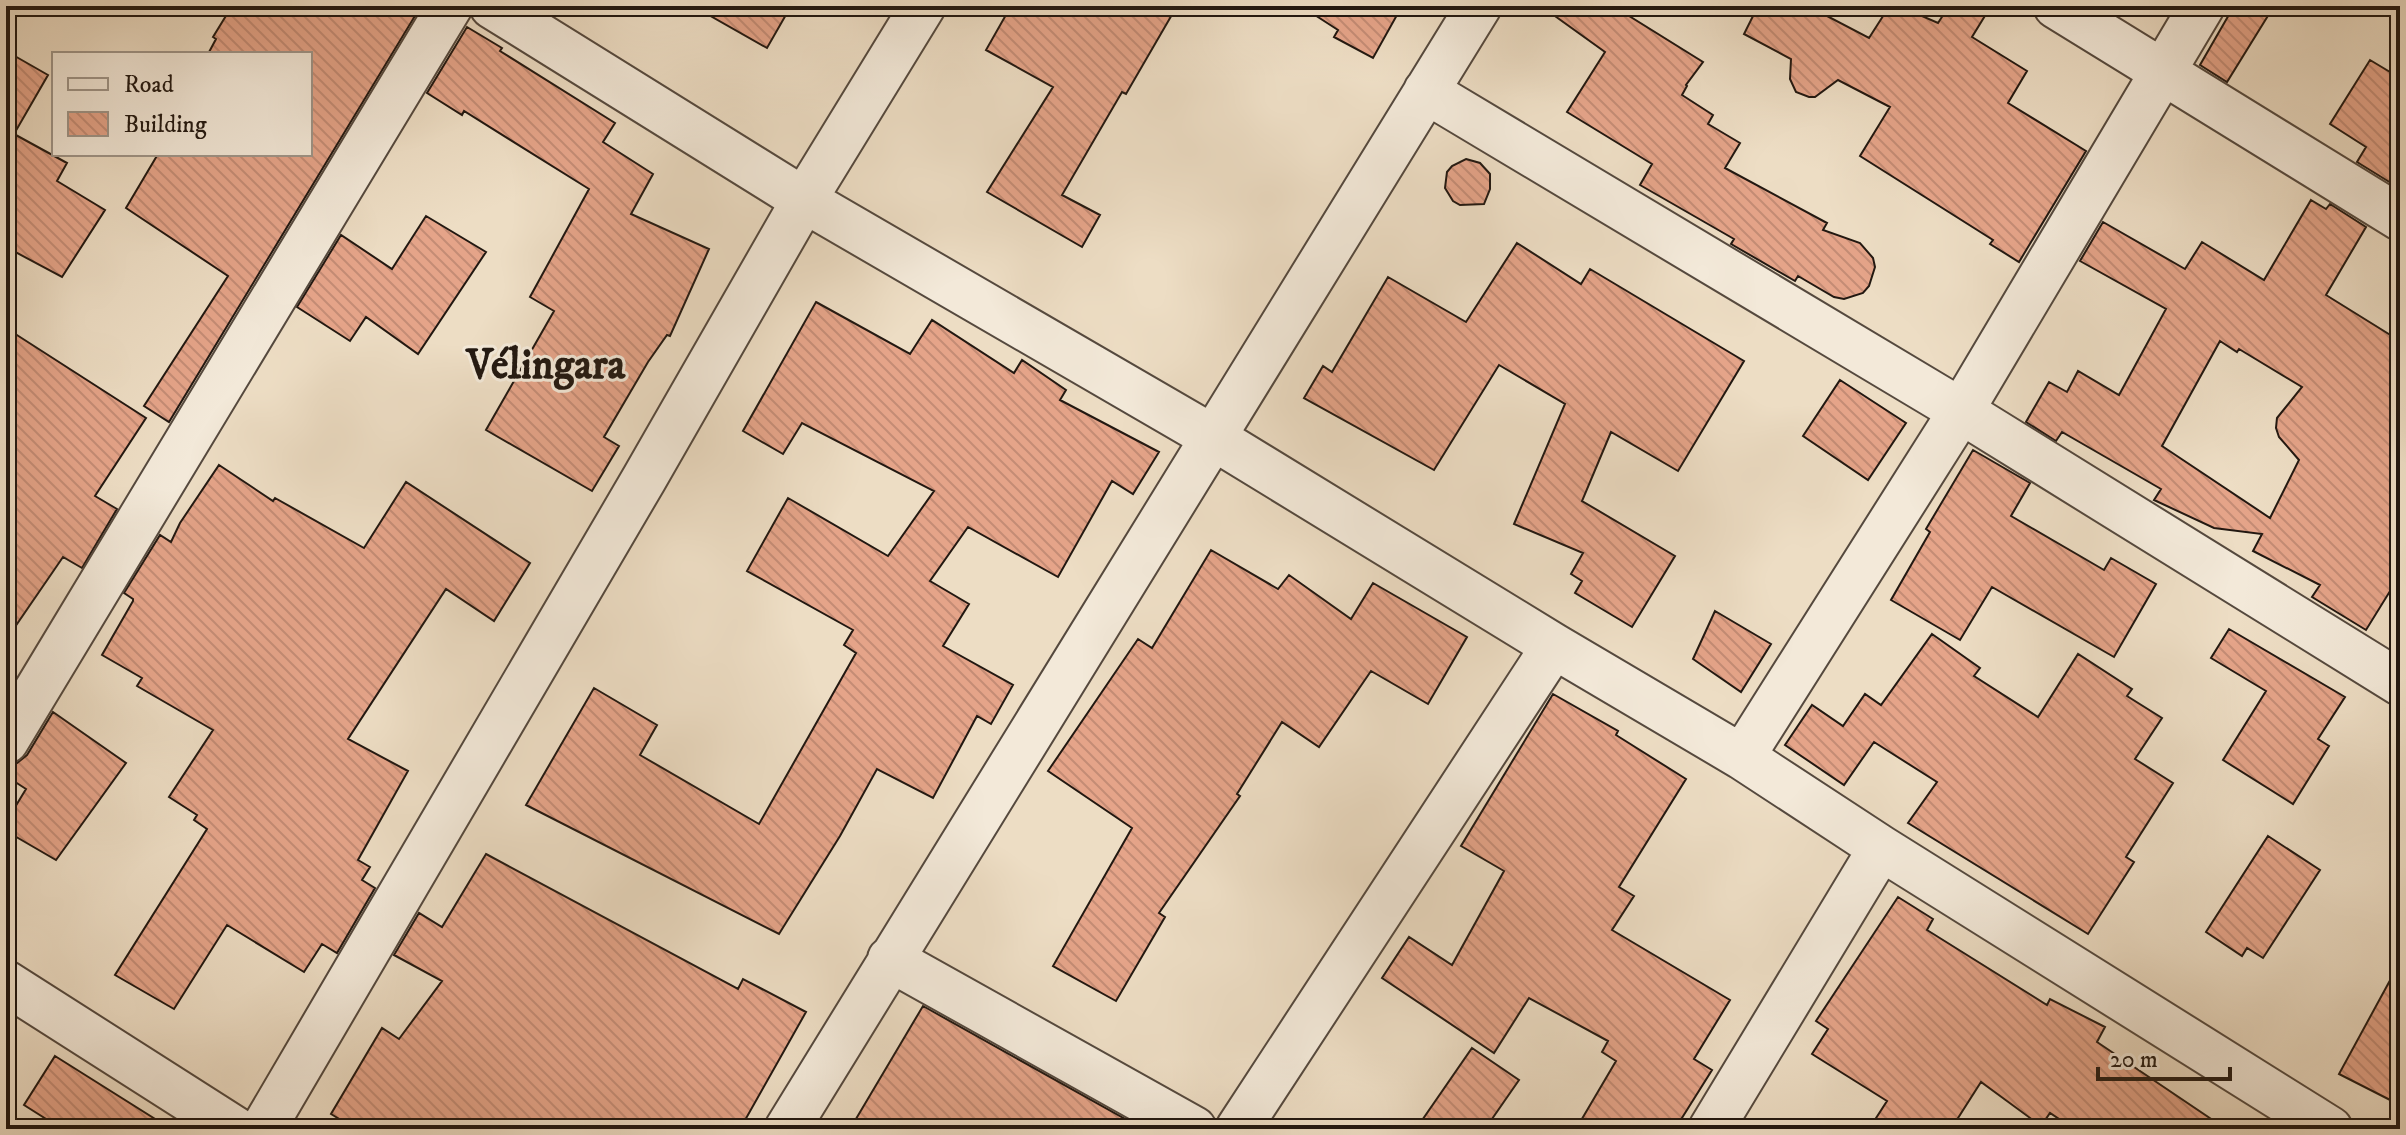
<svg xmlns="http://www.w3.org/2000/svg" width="2406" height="1135" viewBox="0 0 2406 1135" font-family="'IM FELL DW Pica',serif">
	<defs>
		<pattern id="building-back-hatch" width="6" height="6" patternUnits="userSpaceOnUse" patternTransform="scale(2)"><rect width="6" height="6" fill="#e5a489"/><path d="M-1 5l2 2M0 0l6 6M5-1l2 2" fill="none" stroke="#c48c75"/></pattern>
	</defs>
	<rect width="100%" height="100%" fill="#edddc4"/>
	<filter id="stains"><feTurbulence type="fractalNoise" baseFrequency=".0025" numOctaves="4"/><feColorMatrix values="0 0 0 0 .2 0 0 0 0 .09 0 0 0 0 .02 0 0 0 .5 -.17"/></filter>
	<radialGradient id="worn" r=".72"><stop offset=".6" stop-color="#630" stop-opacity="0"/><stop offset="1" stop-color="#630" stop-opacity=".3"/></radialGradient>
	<!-- building -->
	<path fill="url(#building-back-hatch)" stroke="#221811" stroke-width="2" fill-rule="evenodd" d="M 232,6 L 421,6 L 169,422 L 144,406 L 228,276 L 126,208 L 158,154 L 310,154 L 310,54 L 208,54 L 216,39 L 213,37 Z
		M 693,6 L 791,6 L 767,48 Z
		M 1011,6 L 1177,6 L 1126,94 L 1122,92 L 1062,195 L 1100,215 L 1082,247 L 987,192 L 1053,87 L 986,50 Z
		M 1301,6 L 1402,6 L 1373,58 L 1334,37 L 1338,30 Z
		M 1541,6 L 1613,6 L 1703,62 L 1686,85 L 1687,86 L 1682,95 L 1713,115 L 1708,124 L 1740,143 L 1725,168 L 1827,223 L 1823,230 L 1860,243 L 1873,258 L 1875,267 L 1869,286 L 1863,293 L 1844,299 L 1834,297 L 1798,276 L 1795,281 L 1731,244 L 1734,239 L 1640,185 L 1652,164 L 1567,112 L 1605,52 Z
		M 1758,6 L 1808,6 L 1869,38 L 1885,13 L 1899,6 L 1938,23 L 1949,6 L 1991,6 L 1972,37 L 2027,71 L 2008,103 L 2086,151 L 2019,262 L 1990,244 L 1993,240 L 1860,156 L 1890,107 L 1838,80 L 1815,97 L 1809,97 L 1796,92 L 1790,79 L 1791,59 L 1744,34 Z
		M 2234,6 L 2274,6 L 2227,82 L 2200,65 Z
		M 467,27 L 502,48 L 500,51 L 615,123 L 603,142 L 653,174 L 631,214 L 709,249 L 670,336 L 667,335 L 648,362 L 604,437 L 619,446 L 592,491 L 486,430 L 554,311 L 530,297 L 589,189 L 464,111 L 462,115 L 427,93 Z
		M 6,51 L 48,75 L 14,134 L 67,163 L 57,181 L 105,210 L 62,277 L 6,247 Z
		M 2370,60 L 2400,78 L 2400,169 L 2391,183 L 2357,162 L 2366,147 L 2330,124 Z
		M 1466,159 L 1480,163 L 1490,174 L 1490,189 L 1484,204 L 1460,205 L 1453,201 L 1445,188 L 1447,172 L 1452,166 Z
		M 2311,200 L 2326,209 L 2330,204 L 2366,227 L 2326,295 L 2400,341 L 2400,575 L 2366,630 L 2312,597 L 2320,585 L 2253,551 L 2262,534 L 2214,528 L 2154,500 L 2161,489 L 2062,432 L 2056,441 L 2026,422 L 2049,382 L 2067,392 L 2078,371 L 2119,395 L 2166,309 L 2080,261 L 2103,222 L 2185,269 L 2202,242 L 2264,280 ZM 2220,341 L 2237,352 L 2239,349 L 2302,387 L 2277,418 L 2276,428 L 2279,437 L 2299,460 L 2270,518 L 2162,446 Z
		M 426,216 L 486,252 L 418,354 L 366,317 L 350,341 L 297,307 L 341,235 L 392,269 Z
		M 1517,243 L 1581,284 L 1590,269 L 1744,361 L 1678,471 L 1611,432 L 1582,501 L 1675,556 L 1632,627 L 1575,593 L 1582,581 L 1571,574 L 1583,553 L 1514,524 L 1565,404 L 1499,365 L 1434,470 L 1304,398 L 1323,366 L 1332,372 L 1388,277 L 1466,322 Z
		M 816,302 L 910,354 L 932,320 L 1014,373 L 1022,360 L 1066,390 L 1060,400 L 1159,452 L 1133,494 L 1112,481 L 1058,577 L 968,527 L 930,581 L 969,604 L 943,646 L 1013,685 L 991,724 L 977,716 L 933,798 L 877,769 L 840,836 L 779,934 L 526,805 L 594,688 L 657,725 L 640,755 L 759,824 L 856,653 L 844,645 L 853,630 L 747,571 L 788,498 L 888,556 L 934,491 L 802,423 L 783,454 L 743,431 Z
		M 6,328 L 146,418 L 95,496 L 117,509 L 82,568 L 63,557 L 6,640 Z
		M 1840,380 L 1906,423 L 1868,480 L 1803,436 Z
		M 1973,450 L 2030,483 L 2011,516 L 2104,570 L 2111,558 L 2156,584 L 2114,657 L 1992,587 L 1960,640 L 1891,600 L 1930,532 L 1926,529 Z
		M 219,465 L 273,501 L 275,498 L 364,548 L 406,482 L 530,563 L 494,621 L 446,589 L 348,739 L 408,771 L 358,860 L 370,867 L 362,880 L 375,888 L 337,953 L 322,944 L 304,972 L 227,925 L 174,1009 L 115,975 L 207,829 L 194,820 L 197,815 L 169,797 L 213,730 L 137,686 L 142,678 L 102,655 L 133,601 L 133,599 L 124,593 L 160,535 L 171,542 L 180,523 Z
		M 1211,550 L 1278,589 L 1289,575 L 1351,619 L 1373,583 L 1467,637 L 1428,704 L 1371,671 L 1319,747 L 1282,722 L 1237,794 L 1240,796 L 1159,913 L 1165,917 L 1116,1001 L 1053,966 L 1132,828 L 1048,771 L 1138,639 L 1152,648 Z
		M 1715,611 L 1771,644 L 1741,692 L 1693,659 Z
		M 2229,629 L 2345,697 L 2318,739 L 2329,746 L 2293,804 L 2223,760 L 2266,691 L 2211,658 Z
		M 1932,634 L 1980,668 L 1974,676 L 2038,717 L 2078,654 L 2132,689 L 2127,696 L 2162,718 L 2135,759 L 2173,783 L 2126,857 L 2134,862 L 2088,934 L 1908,823 L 1937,782 L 1874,742 L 1844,785 L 1785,745 L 1812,705 L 1843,726 L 1865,694 L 1881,705 Z
		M 1553,694 L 1618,731 L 1616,735 L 1686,779 L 1619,887 L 1634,896 L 1612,930 L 1730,1000 L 1694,1059 L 1712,1070 L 1675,1129 L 1576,1129 L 1616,1061 L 1602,1052 L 1608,1041 L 1529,998 L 1494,1053 L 1382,978 L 1409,937 L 1452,965 L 1504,871 L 1461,846 Z
		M 53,712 L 126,763 L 56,860 L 6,831 L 6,822 L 26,789 L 6,776 L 6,766 L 17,763 L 27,755 Z
		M 2268,836 L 2320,870 L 2263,958 L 2247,948 L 2242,956 L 2206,932 Z
		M 486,854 L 738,989 L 743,979 L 806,1012 L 740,1129 L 356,1129 L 331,1114 L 382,1028 L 399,1039 L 442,981 L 394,955 L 419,913 L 442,927 Z
		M 1898,897 L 1933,919 L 1927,930 L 2047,1005 L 2050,999 L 2105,1027 L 2097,1042 L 2226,1129 L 2074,1129 L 2050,1113 L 2041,1126 L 1981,1082 L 1951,1129 L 1869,1129 L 1887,1101 L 1812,1054 L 1828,1029 L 1816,1021 Z
		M 2400,962 L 2400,1105 L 2339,1074 Z
		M 923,1006 L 1143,1129 L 850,1129 Z
		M 1472,1048 L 1519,1080 L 1485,1129 L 1416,1129 Z
		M 55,1056 L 171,1129 L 62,1129 L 24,1105 Z"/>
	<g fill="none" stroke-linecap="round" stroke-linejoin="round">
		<defs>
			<path id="minor" d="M 492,6 L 804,200 L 1214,438 L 1554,646 L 1742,757 L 1881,848 L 2330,1129
				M 2056,6 L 2400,218
				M 1426,91 L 1961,411 L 2400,683
				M 6,741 L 450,6
				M 1742,757 L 1961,411 L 2202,6
				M 890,959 L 1194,1129
				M 6,983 L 235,1129
				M 263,1129 L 644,479 L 804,200 L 923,6
				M 787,1129 L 1479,6
				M 1238,1129 L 1554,646
				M 1711,1129 L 1881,848"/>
		</defs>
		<!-- minor casing -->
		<use href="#minor" stroke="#55493e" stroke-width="48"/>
		<!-- minor -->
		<use href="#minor" stroke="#f3e9d9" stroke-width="44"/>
	</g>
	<g text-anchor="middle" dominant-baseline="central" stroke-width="6" stroke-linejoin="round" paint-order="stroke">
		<!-- district labels -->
		<g font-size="42" font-weight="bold" fill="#221811" stroke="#f3e9d9">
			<text x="546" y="366">Vélingara</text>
		</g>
	</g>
	<!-- margin -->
	<rect width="2406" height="1135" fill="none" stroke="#edddc4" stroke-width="32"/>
	<rect x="8" y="8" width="2390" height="1119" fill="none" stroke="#221811" stroke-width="4"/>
	<rect x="16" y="16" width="2374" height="1103" fill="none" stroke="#221811" stroke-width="2"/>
	<!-- legend -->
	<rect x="52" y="52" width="260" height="104" fill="#f3e9d9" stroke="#9f9589" stroke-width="2"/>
	<rect x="68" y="78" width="40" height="12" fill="#f3e9d9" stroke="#9f9589" stroke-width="2"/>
	<text x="124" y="92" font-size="24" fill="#221811">Road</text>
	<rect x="68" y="112" width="40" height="24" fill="url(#building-back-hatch)" stroke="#9f9589" stroke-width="2"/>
	<text x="124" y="132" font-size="24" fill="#221811">Building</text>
	<!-- scale -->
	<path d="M2098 1067v12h132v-12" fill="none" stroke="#221811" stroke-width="4"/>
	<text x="2110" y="1067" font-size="24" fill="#221811" stroke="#f3e9d9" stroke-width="6" paint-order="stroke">20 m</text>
	<rect width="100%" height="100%" filter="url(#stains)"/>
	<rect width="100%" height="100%" fill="url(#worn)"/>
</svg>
